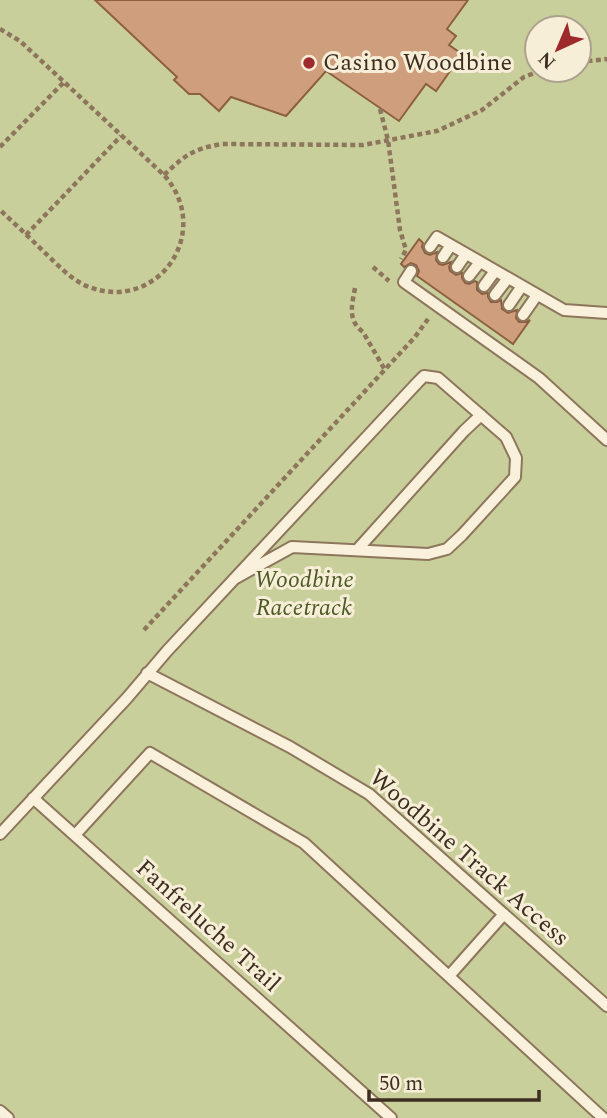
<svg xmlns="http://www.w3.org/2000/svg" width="607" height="1118" viewBox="0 0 607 1118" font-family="Spectral,serif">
	<rect width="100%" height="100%" fill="#f0e4c8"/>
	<!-- green -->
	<path fill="#c9cf9b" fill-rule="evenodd" d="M 0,0 L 607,0 L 607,1118 L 0,1118 ZM 537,28 L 579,28 L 579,70 L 537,70 Z"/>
	<!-- building -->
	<path fill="#cf9f7d" stroke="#8d5f41" stroke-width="2" d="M 95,0 L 468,0 L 447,29 L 456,36 L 449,45 L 462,54 L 436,91 L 426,84 L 399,121 L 326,71 L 286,116 L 231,97 L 219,111 L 200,94 L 189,94 L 174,80 L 177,77 Z
		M 419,239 L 423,243 L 422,247 L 425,253 L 430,255 L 437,252 L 436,260 L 439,264 L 443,265 L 451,262 L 449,267 L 450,271 L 456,275 L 462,273 L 462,278 L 465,283 L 469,284 L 475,281 L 477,282 L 477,290 L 482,294 L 488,293 L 488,297 L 491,302 L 497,302 L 501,300 L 502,309 L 508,313 L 517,310 L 516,318 L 519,322 L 526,322 L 530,320 L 513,344 L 417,276 L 419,271 L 416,265 L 411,263 L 404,267 L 401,264 Z"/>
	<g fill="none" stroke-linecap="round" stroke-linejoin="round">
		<defs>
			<path id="lane" d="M 430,247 L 437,237 L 564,310 L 607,313
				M 443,257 L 451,245
				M 457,267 L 466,254
				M 411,271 L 404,282 L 539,378 L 607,440
				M 469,276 L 480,262
				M 484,286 L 495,271
				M 495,295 L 508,278
				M 509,305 L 522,286
				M 523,315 L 537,295
				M 357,550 L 464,431 L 481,415
				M 147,673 L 290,747 L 369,794 L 607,1006
				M 33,798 L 391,1118
				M 0,834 L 127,698 L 167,651 L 418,382 L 424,376 L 438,378 L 506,437 L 516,458 L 515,477 L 462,535 L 447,549 L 428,554 L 292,547 L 234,579
				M 75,835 L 150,753 L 304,843 L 603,1118
				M 449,976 L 504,914
				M 0,1111 L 8,1118"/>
		</defs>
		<!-- lane casing -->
		<use href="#lane" stroke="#8d765c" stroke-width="14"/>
		<!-- path -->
		<path stroke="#8d765c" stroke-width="4.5" stroke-dasharray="5 3.5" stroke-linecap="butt" d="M 0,29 L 20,41 L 164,175 C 214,231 159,313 89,287 C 71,280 57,264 43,251 C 29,237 14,223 0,210
			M 579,62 L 607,59
			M 380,109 L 388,140 L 400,230 L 406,250 L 401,259
			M 0,147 L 64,82
			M 164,175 C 185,155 193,149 222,144 L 363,145 L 437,131 L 482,110 L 524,77 L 543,70
			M 26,235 L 121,136
			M 373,267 L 389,281
			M 355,288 C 352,305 347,320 363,332 L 385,370
			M 144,630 L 415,337 L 428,319"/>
		<!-- lane -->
		<use href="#lane" stroke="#faf1dc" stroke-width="10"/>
	</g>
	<!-- markers -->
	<circle fill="#9e2a2b" stroke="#f7eed8" stroke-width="2.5" cx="309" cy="63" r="7"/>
	<g text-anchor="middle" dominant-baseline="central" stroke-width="6" stroke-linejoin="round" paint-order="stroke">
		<!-- poi labels -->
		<g font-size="24" fill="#3d2e20" stroke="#f7eed8" text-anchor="start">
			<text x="323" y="63">Casino Woodbine</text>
		</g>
		<!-- park labels -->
		<g font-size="24" font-style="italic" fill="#4d5a26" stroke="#f7eed8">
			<text x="304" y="580">Woodbine<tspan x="304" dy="28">Racetrack</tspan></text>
		</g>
		<!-- street labels -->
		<g font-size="24" fill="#3d2e20" stroke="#f7eed8">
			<text transform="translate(469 858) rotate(41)">Woodbine Track Access</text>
			<text transform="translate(208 926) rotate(42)">Fanfreluche Trail</text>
		</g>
	</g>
	<!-- north arrow -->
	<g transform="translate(558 49) rotate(224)"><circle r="33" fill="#f7eed8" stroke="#ada18e" stroke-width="2"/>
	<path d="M0-5L12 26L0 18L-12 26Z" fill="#9e2a2b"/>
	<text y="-10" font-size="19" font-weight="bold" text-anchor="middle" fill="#3d2e20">N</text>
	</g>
	<!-- scale -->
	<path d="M369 1090v10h170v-10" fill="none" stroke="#3d2e20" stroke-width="3.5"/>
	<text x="379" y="1090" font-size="21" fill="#3d2e20" stroke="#f7eed8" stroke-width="5" paint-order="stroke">50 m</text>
</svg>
